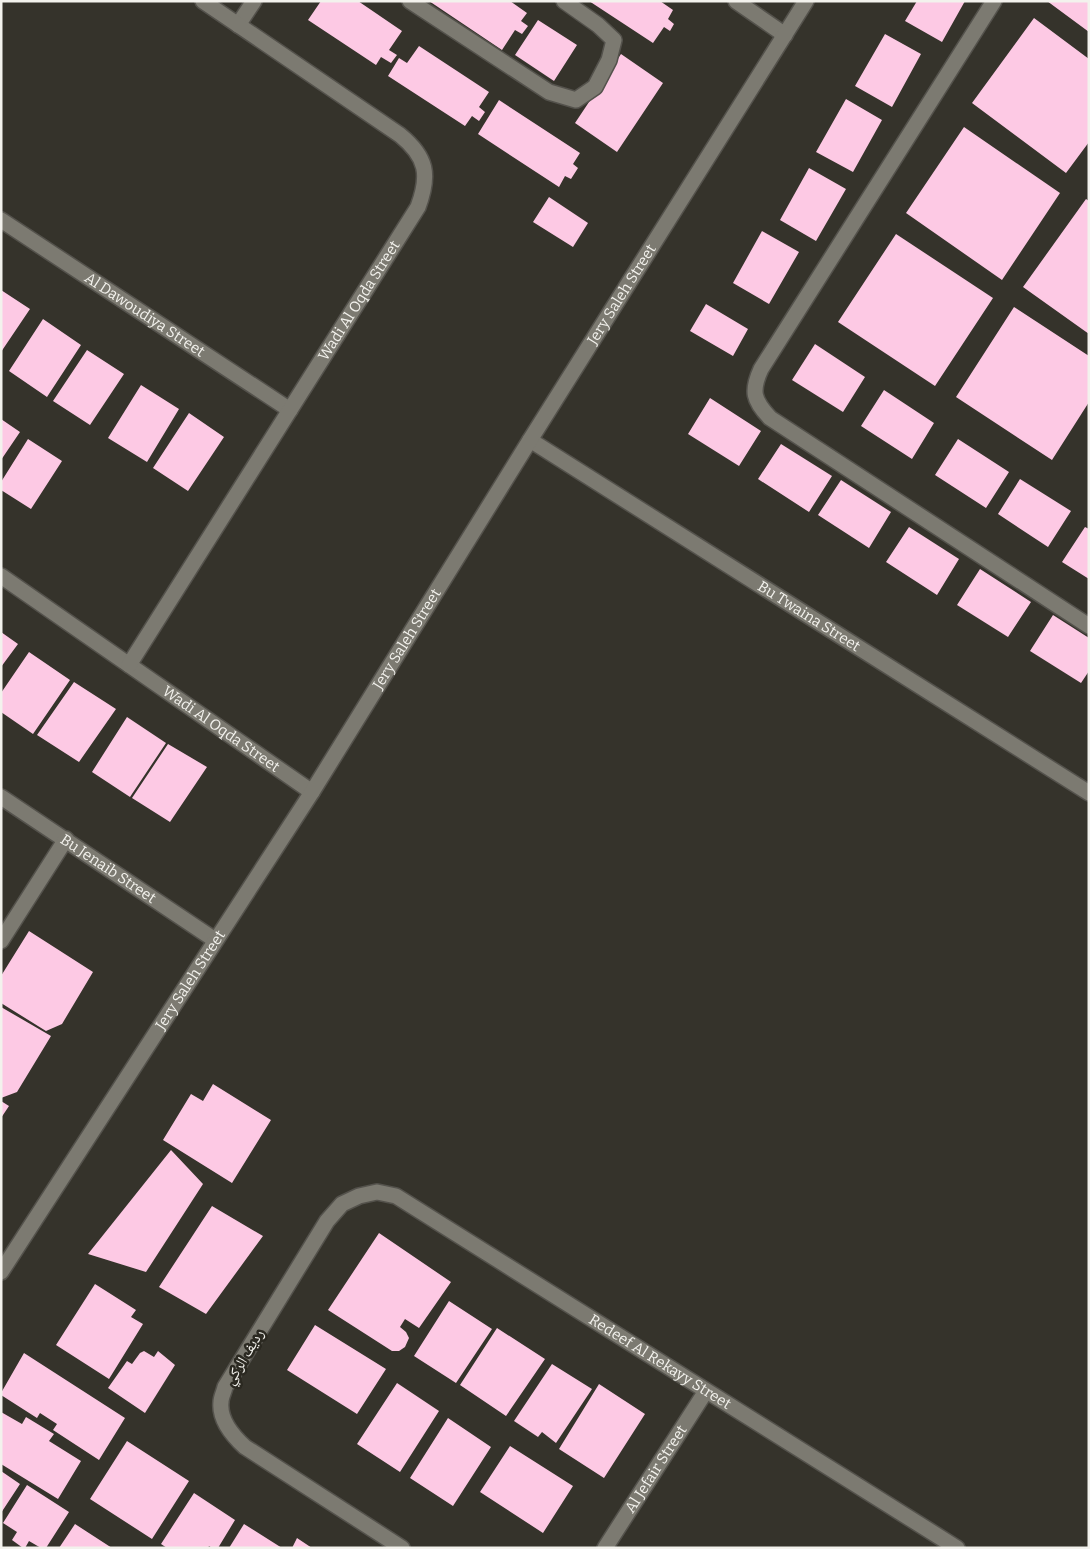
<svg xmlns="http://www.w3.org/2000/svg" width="1090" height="1549" viewBox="0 0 1090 1549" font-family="Bitter,'Noto Naskh Arabic',serif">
	<rect width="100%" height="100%" fill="#35332b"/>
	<!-- building -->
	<path fill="#fdc9e4" d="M 321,1 L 358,1 L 402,31 L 389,50 L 397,55 L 391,63 L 381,57 L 376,65 L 308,20 Z
		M 429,1 L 510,1 L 527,13 L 521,21 L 528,26 L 522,34 L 515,30 L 502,50 Z
		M 589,1 L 660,1 L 673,10 L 668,19 L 674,24 L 670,31 L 664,27 L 653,43 Z
		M 917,1 L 965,1 L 942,42 L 905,21 Z
		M 1047,1 L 1089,1 L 1089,32 Z
		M 1034,18 L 1089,59 L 1089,142 L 1066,173 L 972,103 Z
		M 538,20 L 577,45 L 554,81 L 515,55 Z
		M 885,34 L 921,54 L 892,107 L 855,86 Z
		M 419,46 L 489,92 L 479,107 L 485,112 L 479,121 L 472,116 L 465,126 L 388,76 L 399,58 L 407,63 Z
		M 621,54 L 663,83 L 617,152 L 575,123 Z
		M 846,99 L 882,120 L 853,172 L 816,152 Z
		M 499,100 L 580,153 L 573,164 L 578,168 L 571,179 L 565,176 L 559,187 L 478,134 Z
		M 964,127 L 1060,193 L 1002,280 L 906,213 Z
		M 809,168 L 846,189 L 816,241 L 780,220 Z
		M 549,197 L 588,223 L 573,247 L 533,222 Z
		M 1086,199 L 1089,201 L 1089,334 L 1023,287 Z
		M 762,231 L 799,252 L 769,304 L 733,283 Z
		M 896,234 L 993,298 L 935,386 L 838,322 Z
		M 1,290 L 30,309 L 1,352 Z
		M 706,304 L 748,329 L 733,356 L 690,331 Z
		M 1014,307 L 1089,356 L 1089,402 L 1052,460 L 956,397 Z
		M 43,319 L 81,345 L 47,397 L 9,371 Z
		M 815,344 L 865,377 L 843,412 L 792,380 Z
		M 87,350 L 124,374 L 90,425 L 53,401 Z
		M 141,385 L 179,409 L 147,462 L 108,438 Z
		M 884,390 L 934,423 L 912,459 L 861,426 Z
		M 710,398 L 761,431 L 739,466 L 688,434 Z
		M 189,413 L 224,437 L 188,491 L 153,468 Z
		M 1,419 L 20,432 L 1,460 Z
		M 28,439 L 62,461 L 31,509 L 1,490 L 1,482 Z
		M 958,439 L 1009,472 L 986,508 L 935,475 Z
		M 781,444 L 832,476 L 809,512 L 758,479 Z
		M 1020,479 L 1071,511 L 1048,547 L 998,514 Z
		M 841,480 L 891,512 L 869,548 L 818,515 Z
		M 909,527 L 959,559 L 937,595 L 886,562 Z
		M 1085,527 L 1089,529 L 1089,579 L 1062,562 Z
		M 980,569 L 1031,602 L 1008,637 L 957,605 Z
		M 1053,615 L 1089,638 L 1089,671 L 1081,683 L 1030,651 Z
		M 1,632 L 18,644 L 1,667 Z
		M 29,652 L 70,680 L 33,734 L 1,712 L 1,693 Z
		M 74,682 L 116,709 L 79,762 L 37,735 Z
		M 127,717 L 166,743 L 130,797 L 92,772 Z
		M 168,744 L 207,767 L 170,822 L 132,798 Z
		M 29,931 L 93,972 L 62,1024 L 46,1031 L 1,1003 L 1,976 Z
		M 1,1007 L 51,1036 L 17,1092 L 1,1098 Z
		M 213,1084 L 271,1120 L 232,1183 L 163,1140 L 191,1094 L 203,1101 Z
		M 1,1101 L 9,1106 L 1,1118 Z
		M 171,1150 L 203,1184 L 146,1272 L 88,1254 Z
		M 212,1206 L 263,1236 L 206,1314 L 159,1287 Z
		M 379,1233 L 451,1282 L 419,1328 L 405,1319 L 400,1327 L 406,1332 L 409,1338 L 405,1347 L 399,1351 L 392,1351 L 328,1310 Z
		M 95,1284 L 136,1310 L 131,1317 L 143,1324 L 109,1379 L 56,1345 Z
		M 449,1301 L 492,1329 L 456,1383 L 414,1356 Z
		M 315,1325 L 386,1369 L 357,1414 L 287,1370 Z
		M 497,1328 L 545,1359 L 506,1416 L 460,1385 Z
		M 144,1351 L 154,1357 L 158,1351 L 175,1365 L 145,1413 L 108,1388 L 127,1361 L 132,1364 L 140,1353 Z
		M 24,1353 L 125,1418 L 99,1460 L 53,1430 L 57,1424 L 40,1413 L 37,1418 L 1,1395 L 1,1393 Z
		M 552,1364 L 592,1389 L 556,1443 L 542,1432 L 538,1437 L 514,1421 Z
		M 397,1383 L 439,1411 L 400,1472 L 357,1444 Z
		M 599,1384 L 645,1414 L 604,1478 L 559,1449 Z
		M 1,1412 L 22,1424 L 26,1417 L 54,1434 L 49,1441 L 81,1461 L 58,1499 L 1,1464 Z
		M 448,1418 L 491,1447 L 453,1506 L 410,1478 Z
		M 127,1441 L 189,1481 L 152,1539 L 90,1499 Z
		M 510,1446 L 573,1486 L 543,1533 L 480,1492 Z
		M 1,1471 L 20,1484 L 1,1513 Z
		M 27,1485 L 69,1512 L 46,1548 L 41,1548 L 29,1541 L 25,1548 L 23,1548 L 12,1540 L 17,1532 L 3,1523 Z
		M 194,1493 L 235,1520 L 218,1548 L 212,1548 L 209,1546 L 208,1548 L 167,1548 L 161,1544 Z
		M 75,1524 L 112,1548 L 59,1548 Z
		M 244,1524 L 282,1548 L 229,1548 Z
		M 297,1538 L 312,1548 L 292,1548 Z"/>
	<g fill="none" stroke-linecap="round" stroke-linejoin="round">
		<defs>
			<g id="minor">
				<path d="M 410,1 L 549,92 L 576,100 L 595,87 L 609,60 L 614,40 L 598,25 L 564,1"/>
				<path d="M 736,1 L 785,35"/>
				<path d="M 994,1 L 761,369 C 751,391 753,400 770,418 L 1089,626"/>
				<path d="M 238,25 L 254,1"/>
				<path id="s1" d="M 1,220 L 290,410"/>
				<path id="s2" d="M 530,440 L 1089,793"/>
				<path id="s3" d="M 1,576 L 312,792"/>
				<path id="s4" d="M 129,665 L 418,207 C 430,175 427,157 400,135 L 203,1"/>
				<path id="s5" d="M 1,797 L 215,940"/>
				<path d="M 1,941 L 66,839"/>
				<path id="s6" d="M 1,1272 L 312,792 L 530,440 L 806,1"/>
				<path id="s7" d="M 402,1548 L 245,1447 C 233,1436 219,1420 221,1402 C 221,1397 224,1392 225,1387 L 327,1221 L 342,1204 L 359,1196 L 377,1192 L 396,1196 L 957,1548"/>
				<path id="s8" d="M 605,1548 L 706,1391"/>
			</g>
		</defs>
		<!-- minor casing -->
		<use href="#minor" stroke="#54524c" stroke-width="18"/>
		<!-- minor -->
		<use href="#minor" stroke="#7c7a71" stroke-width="15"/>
	</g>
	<g text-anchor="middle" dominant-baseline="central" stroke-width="5" stroke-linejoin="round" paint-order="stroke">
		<!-- street labels -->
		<g font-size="15" fill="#f3f2ed" stroke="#2b2921">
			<text stroke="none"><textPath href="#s6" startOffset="1158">Jery Saleh Street</textPath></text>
			<text stroke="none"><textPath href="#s4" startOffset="431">Wadi Al Oqda Street</textPath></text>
			<text stroke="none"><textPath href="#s1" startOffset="172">Al Dawoudiya Street</textPath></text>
			<text stroke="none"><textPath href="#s2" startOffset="330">Bu Twaina Street</textPath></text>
			<text stroke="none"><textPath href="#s6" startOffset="752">Jery Saleh Street</textPath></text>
			<text stroke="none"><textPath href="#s3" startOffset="268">Wadi Al Oqda Street</textPath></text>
			<text stroke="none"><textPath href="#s5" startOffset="129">Bu Jenaib Street</textPath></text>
			<text stroke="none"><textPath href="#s6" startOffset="348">Jery Saleh Street</textPath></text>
			<text transform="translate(244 1357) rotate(-59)">رديف الركي</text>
			<text stroke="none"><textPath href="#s7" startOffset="841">Redeef Al Rekayy Street</textPath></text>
			<text stroke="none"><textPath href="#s8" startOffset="94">Al Jefair Street</textPath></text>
		</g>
	</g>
	<!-- border -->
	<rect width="1090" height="1549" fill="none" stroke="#f3f2ed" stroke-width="5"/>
</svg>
